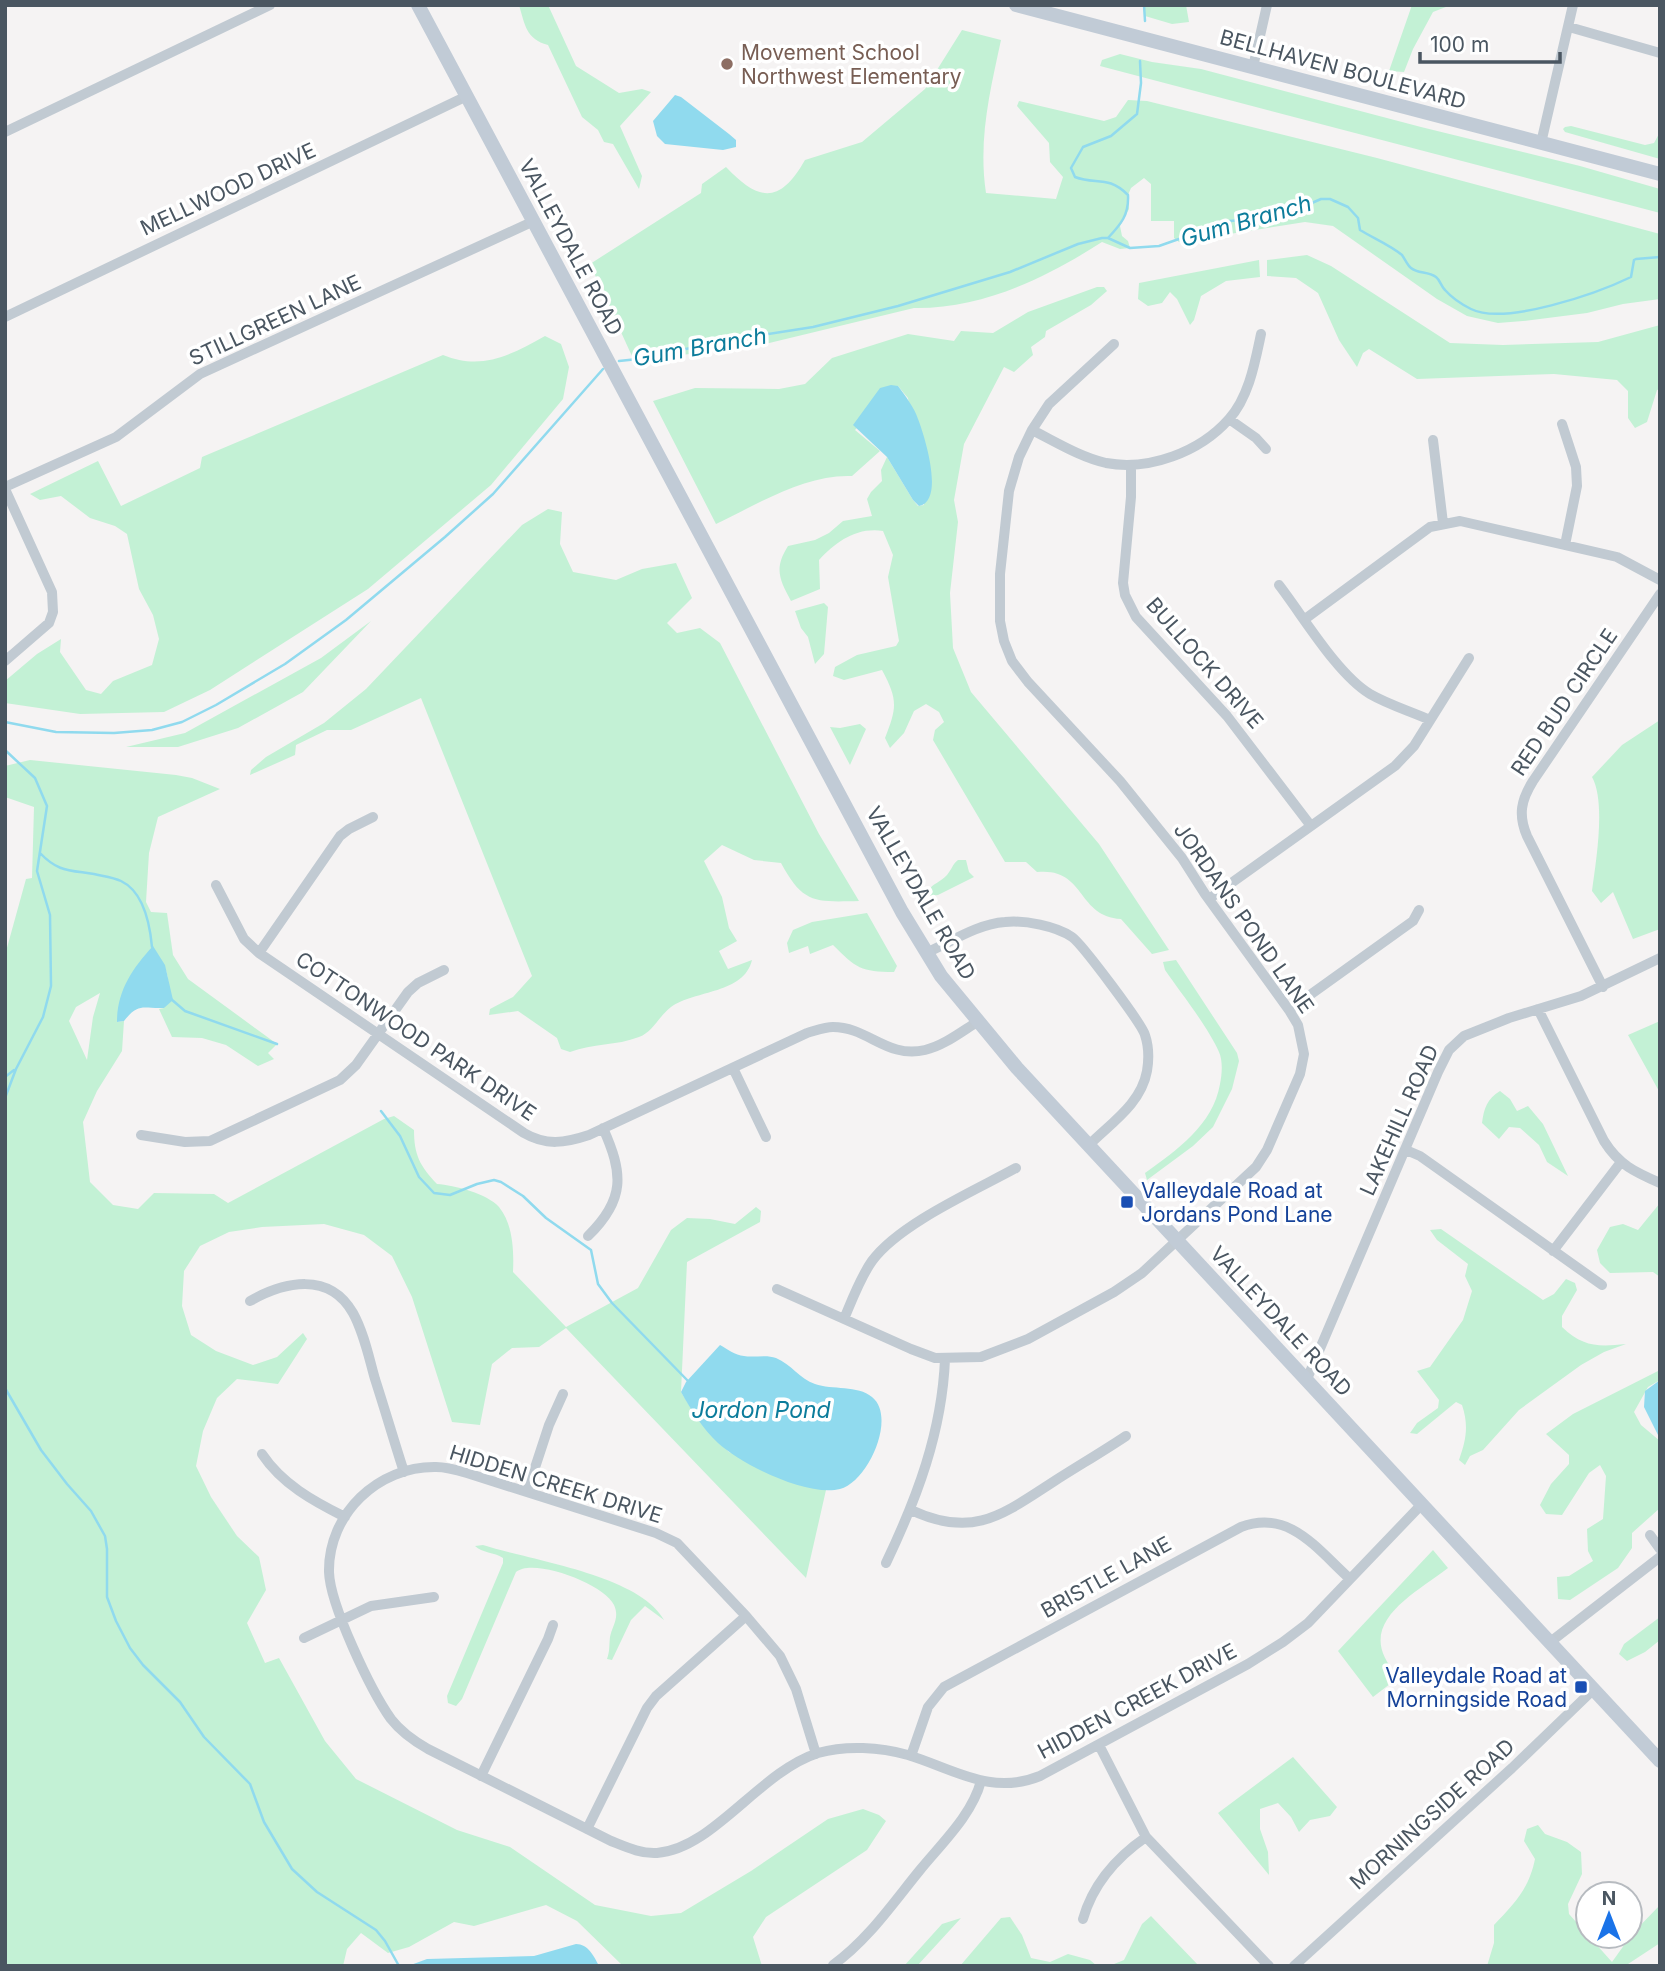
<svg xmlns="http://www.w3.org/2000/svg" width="1665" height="1971" viewBox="0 0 1665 1971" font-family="Inter,sans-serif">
	<rect width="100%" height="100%" fill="#f5f3f3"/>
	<!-- green -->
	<path fill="#c3f1d5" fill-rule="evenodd" d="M 519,5 L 548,5 L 576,66 L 619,93 L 642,89 L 651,92 L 620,126 L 642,176 L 639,189 L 613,144 L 604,142 L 598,130 L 582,117 L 548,45 C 526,39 525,25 519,5 Z
		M 1145,5 L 1186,5 L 1189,22 L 1172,24 L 1145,16 Z
		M 1412,5 L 1451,5 L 1433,12 L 1413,49 L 1404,72 L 1389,71 Z
		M 962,30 L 1001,40 C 990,91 978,140 986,193 L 1056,199 L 1063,177 L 1050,162 L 1049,143 L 1017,106 L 1019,101 L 1104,121 L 1116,117 L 1128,100 L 1147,101 L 1377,158 L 1660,234 L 1660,299 L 1623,304 L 1587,313 L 1523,321 L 1498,323 L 1467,316 L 1437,299 L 1333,226 L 1305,222 L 1179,242 L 1174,238 L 1174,221 L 1151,221 L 1151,184 L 1144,178 L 1131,188 L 1128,195 L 1129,209 L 1120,226 L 1122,236 L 1128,241 L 1130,248 L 1120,249 L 1102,242 C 1046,278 982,309 914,308 L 761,345 L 658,358 L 636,365 L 590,264 L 701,193 L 702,184 L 726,167 C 759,202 780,204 805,160 L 862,142 L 925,89 Z
		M 1120,54 L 1152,62 L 1201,69 L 1421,127 L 1580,166 L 1660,189 L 1660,213 L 1100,66 L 1102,60 Z
		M 1571,126 L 1645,145 L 1654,143 L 1660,132 L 1660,159 L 1565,132 L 1563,129 L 1565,127 Z
		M 1307,255 L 1331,266 L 1450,343 L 1503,345 L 1598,342 L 1660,325 L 1660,389 L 1657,390 L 1647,422 L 1635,428 L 1628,418 L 1628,391 L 1617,380 L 1554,374 L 1417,379 L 1369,349 L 1363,353 L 1357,367 L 1339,340 L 1318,293 L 1296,278 L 1267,276 L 1267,260 Z
		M 1259,260 L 1260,277 L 1226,281 L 1201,296 L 1194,320 L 1190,325 L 1177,299 L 1170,292 L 1162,303 L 1148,306 L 1138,299 L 1139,283 Z
		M 1097,287 L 1104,287 L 1107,291 L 1091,305 L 1046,331 L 1045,337 L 1031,347 L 1033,355 L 1014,372 L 1004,367 L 964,444 L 954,500 L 958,522 L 950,593 L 953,648 L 971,692 L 1099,844 L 1169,950 L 1152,954 L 1121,919 C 1076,916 1086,867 1037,872 L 1026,862 L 1005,862 L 933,740 L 935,730 L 944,722 L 939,712 L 926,704 L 914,711 L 904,733 L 890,748 L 885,738 C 897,707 898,700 882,670 L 844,680 L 833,676 L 835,667 L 857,655 L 896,646 L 899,641 L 888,577 L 893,555 L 883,531 C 856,527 836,542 819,560 L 820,589 L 791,601 C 779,579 774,568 788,546 L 815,540 L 829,533 L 843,521 L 872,516 L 867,499 L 871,492 L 882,481 L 881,470 L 887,457 L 913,500 L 918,506 L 924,505 L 908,398 L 898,386 L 855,430 L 880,451 L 852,476 C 805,474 758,504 716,524 L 653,401 L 695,388 L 779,389 L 805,384 L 832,358 L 908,334 L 954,341 L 961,331 L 993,333 L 1028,312 Z
		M 545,336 L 561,344 L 569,367 L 563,399 L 491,485 L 368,589 L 210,690 L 164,712 L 80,714 L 5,703 L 5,681 L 37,654 L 61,639 L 60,652 L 86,690 L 101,694 L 113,681 L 152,665 L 159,639 L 153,615 L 139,589 L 127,534 L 115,526 L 90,518 L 61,496 L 40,500 L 30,494 L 98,461 L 121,506 L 200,468 L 202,457 L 443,355 C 482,371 511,355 545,336 Z
		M 548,509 L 562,512 L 560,544 L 573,572 L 616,580 L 642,569 L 676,563 L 692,598 L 667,623 L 677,633 L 700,628 L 720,643 L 819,834 L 859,901 C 815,902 803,904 781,863 L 754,860 L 722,845 L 704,861 L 722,897 L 729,928 L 737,941 L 719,951 L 728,969 L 752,960 C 744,994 695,990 671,1007 C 659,1016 653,1032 639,1037 C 616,1046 593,1043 570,1052 L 561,1049 L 557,1038 L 518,1011 L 489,1015 L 490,1009 L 513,997 L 532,976 L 421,698 L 351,730 L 327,730 L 296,745 L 295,755 L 250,775 L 251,770 L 266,757 L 324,723 L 366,689 L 522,525 Z
		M 824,603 L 828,607 L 824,654 L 815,664 L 808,637 L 801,628 L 795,611 Z
		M 371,621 L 303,692 L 238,728 L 178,747 L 126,747 L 185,733 L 321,658 Z
		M 1660,720 L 1660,929 L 1633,939 L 1613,892 L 1601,903 L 1592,891 C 1596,861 1606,802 1592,777 L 1622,745 Z
		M 860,724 L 866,729 L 850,765 L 830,727 L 840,728 Z
		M 30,760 L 176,775 L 192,778 L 220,789 L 158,817 L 149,853 L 146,902 L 151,912 L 167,913 L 173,955 L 188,979 L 277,1044 L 268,1053 L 274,1059 L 258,1066 L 226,1045 L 202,1038 L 172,1037 L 159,1009 L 164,1008 C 173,983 168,967 152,947 L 117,1022 L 124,1021 L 122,1051 L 97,1091 L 83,1122 L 90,1182 L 113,1205 L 138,1209 L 154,1193 L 214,1194 L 228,1203 L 384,1119 L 394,1116 L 414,1130 C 414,1155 420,1166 437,1184 C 454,1185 488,1194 499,1207 C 513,1224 514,1251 513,1272 L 566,1327 L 638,1288 L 671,1230 L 687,1218 L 710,1219 L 735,1224 L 756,1207 L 761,1211 L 760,1222 L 687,1262 L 681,1392 L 689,1405 L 706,1429 L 729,1452 L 813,1488 L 826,1490 L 806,1578 L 566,1328 L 539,1347 L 512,1348 L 492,1364 L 480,1425 L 452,1422 L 412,1297 L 392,1256 L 364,1235 L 324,1224 L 262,1227 L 229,1232 L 200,1246 L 184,1271 L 182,1306 L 191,1335 L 216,1351 L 253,1365 L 277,1357 L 303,1333 L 307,1339 L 278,1384 L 237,1379 L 217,1398 L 203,1431 L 196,1466 L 211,1497 L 237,1536 L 259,1557 L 266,1590 L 247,1623 L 265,1663 L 279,1658 L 325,1741 L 356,1779 L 457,1830 L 510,1847 L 595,1905 L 651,1916 L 681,1913 L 751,1871 L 828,1819 L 863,1809 L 879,1815 L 886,1821 L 867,1850 L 766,1917 L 753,1937 L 762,1966 L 623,1966 L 577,1921 L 546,1905 L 474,1926 L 454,1922 L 409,1947 L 388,1953 L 361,1933 L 347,1949 L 343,1966 L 5,1966 L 5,955 L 26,879 L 32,878 L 34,807 L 5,797 L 5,766 ZM 100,993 L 93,1017 L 87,1060 L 69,1021 L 76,1007 Z
		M 958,860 L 966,860 L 969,872 L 974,877 L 938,895 L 929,896 L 928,891 C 933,883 941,882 947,875 C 952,869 952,865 958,860 Z
		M 867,913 L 897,966 L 894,972 C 861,972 856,968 833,945 L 810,954 L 808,946 L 789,953 L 787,943 L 793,930 L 812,922 Z
		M 1176,960 L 1237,1053 L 1239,1061 L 1232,1089 L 1213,1127 L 1193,1146 L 1147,1180 L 1145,1173 C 1177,1150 1213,1125 1220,1084 C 1222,1074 1223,1061 1219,1052 C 1208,1027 1181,993 1165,970 L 1163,962 Z
		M 1660,1021 L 1660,1093 L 1628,1035 Z
		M 1500,1091 L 1510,1099 L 1517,1111 L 1528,1106 L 1543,1124 L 1568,1176 L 1547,1162 L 1539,1145 L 1520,1128 L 1509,1127 L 1499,1139 L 1482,1123 C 1484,1108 1487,1099 1500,1091 Z
		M 1660,1203 L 1660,1277 L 1653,1272 L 1610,1273 L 1600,1263 L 1597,1250 L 1610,1227 L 1623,1224 L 1638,1230 Z
		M 1441,1229 L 1543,1300 L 1554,1294 L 1566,1279 L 1575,1283 L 1577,1290 L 1562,1316 L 1562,1327 C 1583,1347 1598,1347 1626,1344 L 1604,1352 L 1581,1365 L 1519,1410 L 1483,1450 L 1470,1456 L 1465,1465 L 1459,1460 C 1466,1440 1469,1426 1462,1405 L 1456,1402 L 1417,1434 L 1410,1433 L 1417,1423 L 1438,1408 L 1439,1400 L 1417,1371 L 1430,1367 L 1463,1320 L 1472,1291 L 1465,1276 L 1468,1264 L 1437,1240 L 1430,1230 Z
		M 1660,1370 L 1660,1380 L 1648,1387 L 1634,1412 L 1641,1425 L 1660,1441 L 1660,1508 L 1632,1533 L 1632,1548 L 1618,1568 L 1570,1600 L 1558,1599 L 1557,1577 L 1569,1576 L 1593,1561 L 1588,1551 L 1587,1529 L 1603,1519 L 1606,1476 L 1600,1465 L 1589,1473 L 1562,1515 L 1546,1514 L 1540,1505 L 1551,1484 L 1569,1464 L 1569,1455 L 1546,1434 L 1573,1414 Z
		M 483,1545 C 530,1560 640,1575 664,1620 L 645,1606 L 631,1620 L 612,1660 L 607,1659 C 610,1651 609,1645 610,1637 C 612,1626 620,1618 614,1605 C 605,1584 533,1557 516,1572 L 462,1699 L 456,1706 L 448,1703 L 447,1696 L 503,1563 L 503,1558 C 494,1552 482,1553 475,1546 Z
		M 1433,1550 L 1448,1568 C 1410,1597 1350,1626 1399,1677 L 1373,1697 L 1338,1651 Z
		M 1660,1617 L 1660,1640 L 1645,1652 L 1627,1661 L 1619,1654 L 1624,1644 Z
		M 1293,1757 L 1337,1807 L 1330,1816 L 1310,1820 L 1299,1832 L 1291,1817 L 1278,1803 L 1260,1809 L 1260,1829 L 1268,1852 L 1269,1875 L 1218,1813 Z
		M 1538,1825 L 1545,1834 L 1567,1842 L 1581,1852 L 1582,1874 L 1568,1904 L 1569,1914 L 1612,1962 L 1632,1934 L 1660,1905 L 1660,1943 L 1625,1966 L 1487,1966 L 1494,1943 L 1494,1925 C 1514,1904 1529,1889 1535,1859 L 1524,1841 L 1527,1829 Z
		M 1151,1916 L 1199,1966 L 1109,1966 L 1124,1960 L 1142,1924 Z
		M 1010,1917 L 1022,1935 L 1031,1958 L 1050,1962 L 1068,1954 L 1090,1960 L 1097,1966 L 960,1966 L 1001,1918 Z
		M 961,1918 L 917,1966 L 904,1966 L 942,1924 Z"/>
	<!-- water -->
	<path fill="#90daee" d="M 675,95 L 681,97 L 729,134 L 736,140 L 736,147 L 723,150 L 665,144 L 657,136 L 653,121 Z
		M 891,385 L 898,386 C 906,397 914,407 918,419 C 925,437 945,501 919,506 L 913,500 L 887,457 L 853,425 L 880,388 Z
		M 153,946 L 165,965 L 173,1000 L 164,1008 C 143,1009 139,1002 124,1021 L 117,1022 C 117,991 132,969 153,946 Z
		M 720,1345 C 727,1349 735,1355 744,1356 C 754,1358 766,1354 776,1358 C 791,1364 800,1379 815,1384 C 832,1390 858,1385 872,1397 C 897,1417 868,1482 840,1489 C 808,1497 742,1465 718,1443 C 703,1429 691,1410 681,1392 L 686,1382 Z
		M 1660,1380 L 1660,1439 L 1644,1407 L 1645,1391 Z
		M 576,1944 C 588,1944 594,1956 599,1966 L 408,1966 L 427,1959 L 534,1956 Z"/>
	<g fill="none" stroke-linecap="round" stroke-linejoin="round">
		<!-- stream -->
		<path stroke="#90daee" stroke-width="2.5" d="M 1144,5 L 1145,21
			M 1108,238 C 1121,224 1129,215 1128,195 C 1108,175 1096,185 1075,177 L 1071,168 L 1083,147 L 1111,136 L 1137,114 L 1141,83 L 1140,61
			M 619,361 L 638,359 L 724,341 L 813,327 L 898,306 L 1010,272 L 1078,244 L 1102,238 L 1108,238 L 1130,248 L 1159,246 L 1230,221 L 1282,216 L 1321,199 L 1330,199 L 1348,207 L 1358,218 L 1360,230 C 1373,238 1390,245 1402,255 C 1405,259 1407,265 1411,268 C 1418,274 1428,271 1436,277 C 1440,280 1441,286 1445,290 C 1452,298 1461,304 1471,309 C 1505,326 1598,293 1631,277 L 1634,260 L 1636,259 L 1660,257
			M 5,722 L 56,732 L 114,733 L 152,730 L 182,722 L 216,705 L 285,664 L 346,620 L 445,537 L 493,494 L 603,369
			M 5,750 L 35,778 L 47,806 L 37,871 L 50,915 L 51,986 L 43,1017 L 16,1069 L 5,1098
			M 40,853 C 58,872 69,870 94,874 C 102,876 113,877 121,881 C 144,892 150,925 152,947
			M 171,999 L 185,1011 L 277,1044
			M 5,1077 L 14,1070
			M 381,1111 L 400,1136 L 419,1177 L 434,1193 L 450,1195 L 477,1184 L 494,1180 L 501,1182 L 523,1196 L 546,1218 L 591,1250 L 598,1284 L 612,1303 L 689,1382
			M 5,1388 L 41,1450 L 67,1484 L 91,1511 L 105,1536 L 107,1549 L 107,1597 L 116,1621 L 130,1648 L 143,1665 L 180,1702 L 204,1737 L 250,1784 L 264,1822 L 292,1869 L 317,1892 L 376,1930 L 385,1941 L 399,1966"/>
		<!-- street -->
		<path stroke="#c1cad2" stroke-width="10" d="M 1569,27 L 1660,53
			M 1253,67 L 1267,5
			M 5,132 L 270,5
			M 1541,143 L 1573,5
			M 5,317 L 467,96
			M 1229,419 L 1256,438 L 1266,449
			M 1562,424 L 1576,467 L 1577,486 L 1565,545
			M 1032,430 C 1056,442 1080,457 1106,463 C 1149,471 1200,452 1229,419 C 1249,397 1255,362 1261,334
			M 1433,440 L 1443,523
			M 1131,465 L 1131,497 L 1123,583 L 1125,595 L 1136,617 L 1227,716 L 1311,826
			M 5,487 L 116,437 L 200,374 L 534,221
			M 5,489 L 52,592 L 53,612 L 49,623 L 5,661
			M 1279,585 C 1303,616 1337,674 1370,694 C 1389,705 1410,711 1430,720
			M 1305,619 L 1430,527 L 1460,521 L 1617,557 L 1660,580
			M 216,885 L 244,939 L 259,953 L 524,1133 C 546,1146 565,1143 589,1135 L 807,1033 C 815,1031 824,1027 833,1027 C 868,1027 887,1059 925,1050 C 943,1046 961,1032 977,1022
			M 1209,899 L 1395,766 L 1414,746 L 1469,658
			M 259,953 L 340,836 L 349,829 L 373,817
			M 926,953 C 951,942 977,924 1005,922 C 1025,920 1056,926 1072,937 C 1082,944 1142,1024 1145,1035 C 1149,1047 1149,1059 1147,1071 C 1141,1104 1111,1123 1089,1145
			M 1603,987 L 1527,836 C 1518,815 1521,800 1533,781 L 1660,594
			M 1538,1009 L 1604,1141 C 1619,1165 1635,1172 1660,1183
			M 1289,1010 L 1413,921 L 1419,910
			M 733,1068 L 766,1137
			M 141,1135 L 185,1142 L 210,1141 L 340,1080 L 356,1065 L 408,992 L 418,983 L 444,970
			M 1406,1150 L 1420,1156 L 1602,1285
			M 588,1236 C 626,1199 623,1173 603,1128
			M 1553,1251 L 1621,1162
			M 777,1289 L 911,1349 L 935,1358 L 981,1357 L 1028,1339 L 1114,1292 L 1142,1273 L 1256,1167 L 1267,1150 L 1300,1074 L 1304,1054 L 1298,1025 L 1289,1010 L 1205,894 L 1182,858 L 1120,781 L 1028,682 L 1012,661 L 1004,641 L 1000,621 L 1000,574 L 1009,491 L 1019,457 L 1032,430 L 1049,404 L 1114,344
			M 250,1301 C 284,1282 329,1271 353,1313 C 364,1333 369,1358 375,1379 C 385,1410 394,1441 404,1472
			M 844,1319 C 852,1300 860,1278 872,1261 C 899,1224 974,1191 1016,1168
			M 1307,1379 L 1438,1072 L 1449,1050 L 1464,1036 L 1509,1018 L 1581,996 L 1660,958
			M 262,1454 C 282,1484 313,1501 345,1517
			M 527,1492 L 549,1425 L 563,1394
			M 911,1510 C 973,1539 1002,1515 1053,1482 C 1078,1466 1102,1452 1126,1436
			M 1650,1535 L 1660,1549
			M 886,1563 C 917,1498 942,1432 945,1359
			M 304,1638 L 371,1606 L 434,1597
			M 1549,1643 L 1660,1557
			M 1099,1745 L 1146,1837 L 1269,1966
			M 816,1754 L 796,1689 L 780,1656 L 746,1616 L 677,1543 L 656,1533 L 467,1473 C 457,1470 447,1467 436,1467 C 378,1466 328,1514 329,1572 C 330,1605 371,1691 391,1719 C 401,1732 414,1741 428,1749 L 611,1841 C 626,1847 641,1854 657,1853 C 713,1849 759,1772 818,1753 C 846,1745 880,1747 908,1755 C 954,1769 991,1796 1040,1776 L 1248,1664 L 1283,1642 L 1308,1623 L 1422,1504
			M 911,1756 L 928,1707 L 944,1687 L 1241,1527 C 1289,1509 1316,1548 1349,1578
			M 481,1776 L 548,1639 L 553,1625
			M 587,1829 L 647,1708 L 656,1696 L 746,1616
			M 1083,1919 C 1093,1884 1117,1857 1146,1837
			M 833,1965 C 868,1940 893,1903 920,1870 C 942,1843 972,1815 981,1781
			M 1294,1966 L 1512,1768 L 1593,1690"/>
		<!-- secondary -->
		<path stroke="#c1cbd6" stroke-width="14" d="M 418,5 L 902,912 L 941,976 L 1017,1068 L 1660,1761
			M 1016,5 L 1660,174"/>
	</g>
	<!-- markers -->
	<circle fill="#8d6e63" stroke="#fff" stroke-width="2.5" cx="727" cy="64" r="7"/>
	<g fill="#1a4fb4" stroke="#fff" stroke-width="2.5">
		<rect x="1120" y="1195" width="14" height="14" rx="3.5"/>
		<rect x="1574" y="1680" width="14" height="14" rx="3.5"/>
	</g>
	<g text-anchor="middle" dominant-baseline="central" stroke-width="7" stroke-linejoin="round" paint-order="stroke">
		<!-- education labels -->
		<g font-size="21" fill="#785e54" stroke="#fff" text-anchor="start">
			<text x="741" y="52">Movement School<tspan x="741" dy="24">Northwest Elementary</tspan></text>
		</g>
		<!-- street labels -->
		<g font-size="21" fill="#4a5661" stroke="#fff">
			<text transform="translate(1343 69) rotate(15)">BELLHAVEN BOULEVARD</text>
			<text transform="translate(228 189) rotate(-25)">MELLWOOD DRIVE</text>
			<text transform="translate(571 247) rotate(62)">VALLEYDALE ROAD</text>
			<text transform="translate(275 320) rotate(-25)">STILLGREEN LANE</text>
			<text transform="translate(1205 663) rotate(49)">BULLOCK DRIVE</text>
			<text transform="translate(1564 702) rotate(-56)">RED BUD CIRCLE</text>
			<text transform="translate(921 893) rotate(60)">VALLEYDALE ROAD</text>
			<text transform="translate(1244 918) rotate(55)">JORDANS POND LANE</text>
			<text transform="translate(416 1036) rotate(34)">COTTONWOOD PARK DRIVE</text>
			<text transform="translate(1399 1120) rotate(-66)">LAKEHILL ROAD</text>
			<text transform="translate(1281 1321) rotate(47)">VALLEYDALE ROAD</text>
			<text transform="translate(556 1484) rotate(17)">HIDDEN CREEK DRIVE</text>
			<text transform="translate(1106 1577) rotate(-29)">BRISTLE LANE</text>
			<text transform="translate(1137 1701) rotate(-28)">HIDDEN CREEK DRIVE</text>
			<text transform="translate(1432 1814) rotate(-42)">MORNINGSIDE ROAD</text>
		</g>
		<!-- transit labels -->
		<g font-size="21" fill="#164399" stroke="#fff" text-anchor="start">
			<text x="1141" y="1190">Valleydale Road at<tspan x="1141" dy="24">Jordans Pond Lane</tspan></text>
			<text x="1567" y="1675" text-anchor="end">Valleydale Road at<tspan x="1567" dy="24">Morningside Road</tspan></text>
		</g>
		<!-- water labels -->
		<g font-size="23" font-style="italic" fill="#0c7c9b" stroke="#fff">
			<text transform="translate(1246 221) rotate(-16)">Gum Branch</text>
			<text transform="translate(700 347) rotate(-10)">Gum Branch</text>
			<text x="761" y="1410">Jordon Pond</text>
		</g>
	</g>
	<!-- border -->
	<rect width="1665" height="1971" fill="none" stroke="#4a5661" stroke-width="14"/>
	<!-- north arrow -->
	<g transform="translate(1609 1915)"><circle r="33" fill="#ffffff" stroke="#b7bbc0" stroke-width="2"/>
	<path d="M0-5L12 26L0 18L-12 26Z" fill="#1a73e8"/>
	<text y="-10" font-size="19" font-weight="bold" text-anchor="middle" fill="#4a5661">N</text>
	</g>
	<!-- scale -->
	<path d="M1420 52v10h140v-10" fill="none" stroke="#4a5661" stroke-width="3.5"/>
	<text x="1430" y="52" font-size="21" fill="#4a5661" stroke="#ffffff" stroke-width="5" paint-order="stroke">100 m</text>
</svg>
